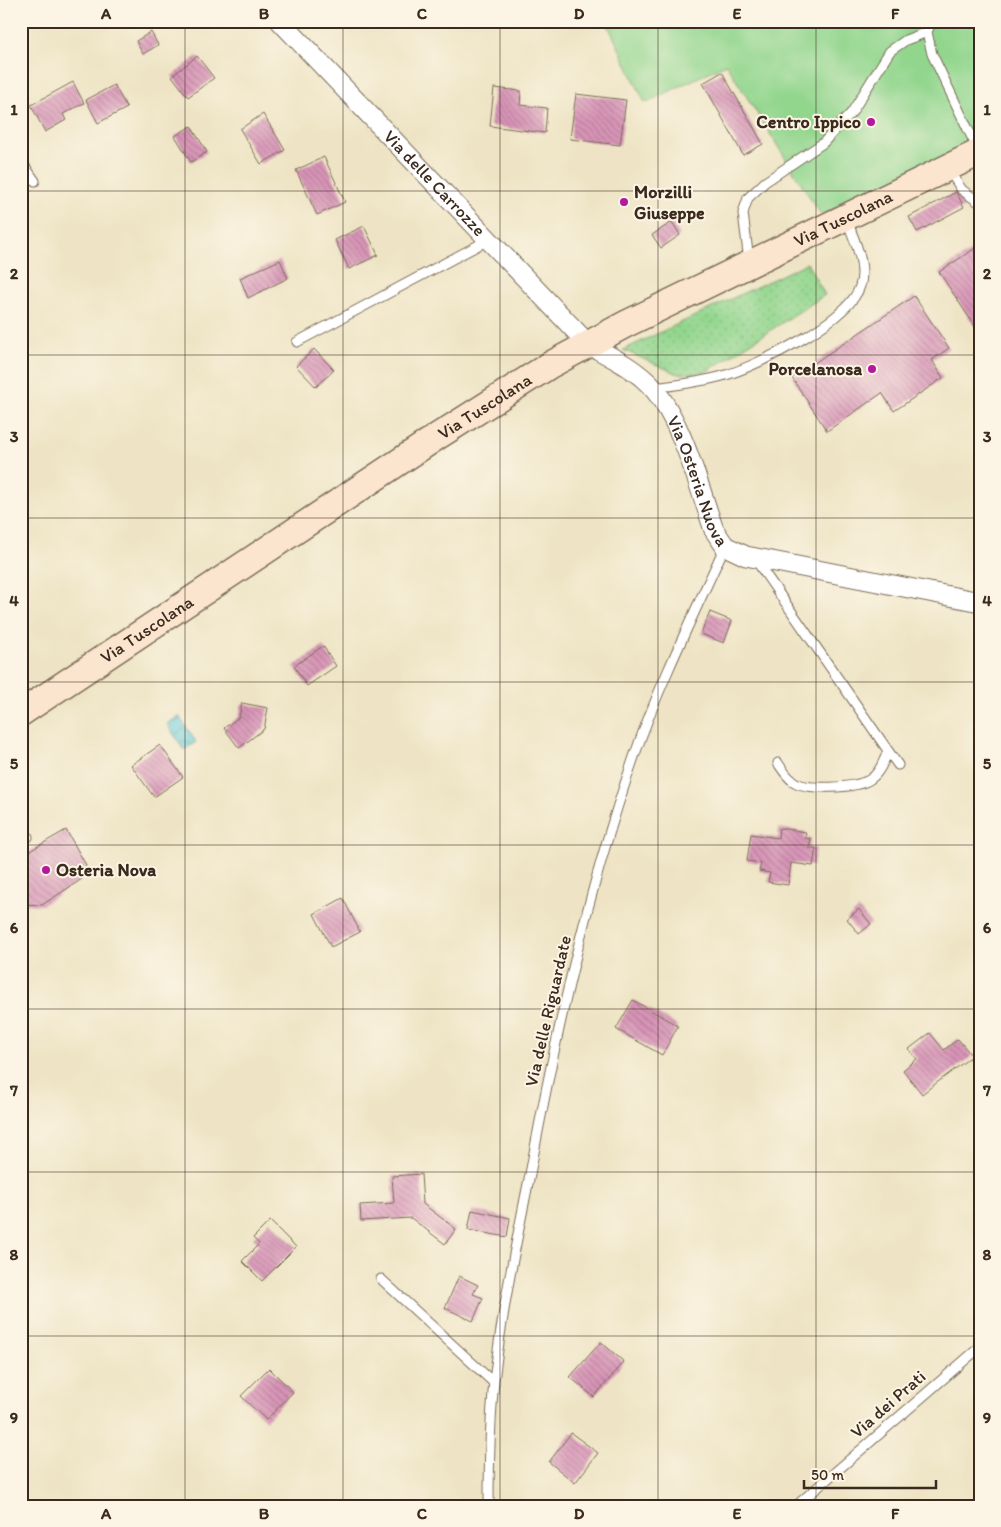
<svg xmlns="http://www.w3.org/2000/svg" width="1001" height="1527" viewBox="0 0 1001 1527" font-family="Itim,sans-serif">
	<defs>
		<pattern id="grass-dots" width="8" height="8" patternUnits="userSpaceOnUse" patternTransform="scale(1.25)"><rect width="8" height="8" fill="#92d68e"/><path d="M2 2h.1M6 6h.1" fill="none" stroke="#7fb87a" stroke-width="1.8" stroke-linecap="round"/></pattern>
		<pattern id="water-waves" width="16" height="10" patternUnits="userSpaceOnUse" patternTransform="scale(1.25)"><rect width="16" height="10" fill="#5ec9d8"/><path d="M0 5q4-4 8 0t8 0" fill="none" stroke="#4fa3af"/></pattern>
		<pattern id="building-back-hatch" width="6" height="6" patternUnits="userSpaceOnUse" patternTransform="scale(1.25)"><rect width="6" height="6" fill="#d894b7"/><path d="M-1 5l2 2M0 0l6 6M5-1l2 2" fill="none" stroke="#b07994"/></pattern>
	</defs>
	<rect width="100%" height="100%" fill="#fcf5e5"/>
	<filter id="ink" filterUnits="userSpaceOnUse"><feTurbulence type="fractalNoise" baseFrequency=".02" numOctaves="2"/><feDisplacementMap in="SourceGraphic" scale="10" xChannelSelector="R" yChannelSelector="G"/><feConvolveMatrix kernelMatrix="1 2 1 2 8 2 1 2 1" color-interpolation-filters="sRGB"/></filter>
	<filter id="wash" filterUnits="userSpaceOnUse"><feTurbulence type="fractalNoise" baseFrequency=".0096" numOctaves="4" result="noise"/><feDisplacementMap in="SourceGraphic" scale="20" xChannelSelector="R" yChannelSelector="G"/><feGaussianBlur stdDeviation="1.12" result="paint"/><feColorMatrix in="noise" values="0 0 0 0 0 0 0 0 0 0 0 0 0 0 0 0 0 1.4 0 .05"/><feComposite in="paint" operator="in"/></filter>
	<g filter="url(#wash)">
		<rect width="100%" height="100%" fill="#eee4c5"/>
		<!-- grass -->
		<path fill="url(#grass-dots)" stroke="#668056" d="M 807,263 L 825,295 L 706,372 L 678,374 L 623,350 Z"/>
		<!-- pitch -->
		<path fill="#92d68e" stroke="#668056" d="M 606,21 L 980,21 L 980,141 L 821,215 L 726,64 L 645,103 Z"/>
		<!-- water -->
		<path fill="url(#water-waves)" stroke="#4c7a7b" d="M 179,716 L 196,742 L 184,750 L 167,724 Z"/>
		<g id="blocks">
			<!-- building -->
			<path fill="url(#building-back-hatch)" d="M 151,32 L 158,45 L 143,54 L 136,41 Z
				M 197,56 L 214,78 L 188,97 L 172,76 Z
				M 722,72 L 763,144 L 743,155 L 703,83 Z
				M 73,82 L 84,103 L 63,114 L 66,120 L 45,132 L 31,105 Z
				M 114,85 L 127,108 L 98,123 L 86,100 Z
				M 494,88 L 521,91 L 520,105 L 547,108 L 545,133 L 490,126 Z
				M 576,94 L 626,100 L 620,145 L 570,139 Z
				M 263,114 L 285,150 L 261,164 L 240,129 Z
				M 191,126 L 207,152 L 191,162 L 175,136 Z
				M 324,157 L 345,202 L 317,215 L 296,170 Z
				M 956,192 L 964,207 L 917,232 L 909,217 Z
				M 672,222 L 680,235 L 661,248 L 652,235 Z
				M 364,226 L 378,255 L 349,269 L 335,240 Z
				M 980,245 L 980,334 L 939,272 Z
				M 280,260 L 288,278 L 248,298 L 240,278 Z
				M 914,296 L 949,348 L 932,360 L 943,378 L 894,411 L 882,393 L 827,431 L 792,378 Z
				M 314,349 L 334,370 L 316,387 L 296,366 Z
				M 710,612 L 732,621 L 724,643 L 701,634 Z
				M 323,646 L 336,666 L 307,686 L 294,666 Z
				M 242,703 L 268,708 L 264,729 L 239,748 L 224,728 L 239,717 Z
				M 160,745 L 183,777 L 154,797 L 131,765 Z
				M 779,828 L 806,832 L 805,838 L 811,839 L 809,848 L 816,848 L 813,866 L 791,863 L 788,885 L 768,882 L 770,873 L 759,871 L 761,863 L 747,861 L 751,834 L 778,838 Z
				M 66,830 L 86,865 L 82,879 L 42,905 L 21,904 L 21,856 Z
				M 343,898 L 360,932 L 331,947 L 314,914 Z
				M 859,909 L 871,924 L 859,934 L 847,919 Z
				M 633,1000 L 678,1026 L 662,1055 L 616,1029 Z
				M 930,1033 L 944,1050 L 958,1039 L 972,1056 L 922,1094 L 903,1070 L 917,1059 L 909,1049 Z
				M 421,1174 L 423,1204 L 456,1229 L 445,1244 L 411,1218 L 361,1221 L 360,1205 L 394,1203 L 392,1176 Z
				M 472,1210 L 510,1218 L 507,1237 L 468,1230 Z
				M 270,1221 L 296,1247 L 262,1281 L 242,1261 L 259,1244 L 253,1238 Z
				M 459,1276 L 478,1285 L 473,1294 L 483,1298 L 473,1321 L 445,1308 Z
				M 601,1342 L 624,1362 L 594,1397 L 570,1377 Z
				M 269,1368 L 293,1392 L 266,1420 L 241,1396 Z
				M 571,1433 L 598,1453 L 575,1483 L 549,1462 Z"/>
		</g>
	</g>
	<g filter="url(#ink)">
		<use href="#blocks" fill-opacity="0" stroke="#7a6b58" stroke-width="1"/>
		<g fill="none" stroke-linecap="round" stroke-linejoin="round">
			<defs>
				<path id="lane" d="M 932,21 L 927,32 L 932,54 L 978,150
					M 21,161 L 35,181
					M 949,170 L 962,190 L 980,203
					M 749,261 L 743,213 L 748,198 L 765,182 L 823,143 L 852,112 L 890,51 L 906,40 L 927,32
					M 297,342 L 488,240
					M 654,388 C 678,385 702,382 726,375 C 759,365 850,320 860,286 C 867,265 854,240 847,220
					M 755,559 L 898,765
					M 778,763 C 782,769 786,776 793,781 C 806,791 855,788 869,780 C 879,774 884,761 888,751
					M 21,827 L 28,837
					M 381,1279 L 494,1383
					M 489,1506 C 489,1464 490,1422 494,1381 C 502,1311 516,1243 530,1174 C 556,1033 587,892 634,757 C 659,685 693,616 725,546
					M 796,1506 L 980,1347"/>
				<g id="street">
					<path id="s1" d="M 280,21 L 588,344 C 607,355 629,365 646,381 C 679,410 699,487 714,530 L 725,546 L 746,556 L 980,602"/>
				</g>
				<g id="secondary">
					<path id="s2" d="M 21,713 L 438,436 L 550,365 L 626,324 L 980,152"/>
				</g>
			</defs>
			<!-- lane casing -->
			<use href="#lane" stroke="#7a6b58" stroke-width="11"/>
			<!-- street casing -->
			<use href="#street" stroke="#7a6b58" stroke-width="21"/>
			<!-- secondary casing -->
			<use href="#secondary" stroke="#7a6b58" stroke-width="29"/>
			<!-- lane -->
			<use href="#lane" stroke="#fff" stroke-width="9"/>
			<!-- street -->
			<use href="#street" stroke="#fff" stroke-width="19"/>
			<!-- secondary -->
			<use href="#secondary" stroke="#fce5cf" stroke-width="26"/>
		</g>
	</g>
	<!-- grid -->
	<path fill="none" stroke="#3b2a1e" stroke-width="1" stroke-opacity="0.55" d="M 185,21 L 185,1506M 343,21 L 343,1506M 500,21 L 500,1506M 658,21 L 658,1506M 816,21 L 816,1506M 21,191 L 980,191M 21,355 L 980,355M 21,518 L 980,518M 21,682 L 980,682M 21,845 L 980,845M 21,1009 L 980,1009M 21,1172 L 980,1172M 21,1336 L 980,1336"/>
	<!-- markers -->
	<g fill="#b5179e" stroke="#fcf5e5" stroke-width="2">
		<circle cx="871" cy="122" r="5"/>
		<circle cx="624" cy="202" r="5"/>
		<circle cx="872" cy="369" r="5"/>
		<circle cx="46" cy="870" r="5"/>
	</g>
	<g text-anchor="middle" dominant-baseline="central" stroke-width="4" stroke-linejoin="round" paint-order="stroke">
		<!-- poi labels -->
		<g font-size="18" font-weight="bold" fill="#3b2a1e" stroke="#fcf5e5" text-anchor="end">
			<text x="861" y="122">Centro Ippico</text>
			<text x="634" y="192" text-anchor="start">Morzilli<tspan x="634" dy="21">Giuseppe</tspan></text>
			<text x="862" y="369">Porcelanosa</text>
			<text x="56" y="870" text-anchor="start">Osteria Nova</text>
		</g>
		<!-- street labels -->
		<g font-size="18" fill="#3b2a1e" stroke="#fcf5e5">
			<text stroke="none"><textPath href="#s1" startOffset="224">Via delle Carrozze</textPath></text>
			<text stroke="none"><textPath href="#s2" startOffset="961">Via Tuscolana</textPath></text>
			<text stroke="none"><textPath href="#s2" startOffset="556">Via Tuscolana</textPath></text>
			<text stroke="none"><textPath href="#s1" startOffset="629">Via Osteria Nuova</textPath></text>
			<text stroke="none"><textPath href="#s2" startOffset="151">Via Tuscolana</textPath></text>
			<text transform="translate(548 1011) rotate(-77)">Via delle Riguardate</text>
			<text transform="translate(888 1404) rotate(-41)">Via dei Prati</text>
		</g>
	</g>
	<!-- margin -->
	<rect width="1001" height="1527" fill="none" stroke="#fcf5e5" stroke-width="55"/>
	<!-- scale -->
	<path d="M804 1480v8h132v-8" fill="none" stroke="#3b2a1e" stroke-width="2.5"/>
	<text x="811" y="1480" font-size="15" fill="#3b2a1e" stroke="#fcf5e5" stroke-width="4" paint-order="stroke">50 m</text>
	<rect x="28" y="28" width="946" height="1472" fill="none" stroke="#3b2a1e" stroke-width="2"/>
	<g font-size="16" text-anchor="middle" font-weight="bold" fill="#3b2a1e">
		<text x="106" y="19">A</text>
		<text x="264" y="19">B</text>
		<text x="422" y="19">C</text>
		<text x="579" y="19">D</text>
		<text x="737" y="19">E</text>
		<text x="895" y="19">F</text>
		<text x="14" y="115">1</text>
		<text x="987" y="115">1</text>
		<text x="14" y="279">2</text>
		<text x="987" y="279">2</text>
		<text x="14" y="442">3</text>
		<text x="987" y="442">3</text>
		<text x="14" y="606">4</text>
		<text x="987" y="606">4</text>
		<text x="14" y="769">5</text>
		<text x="987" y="769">5</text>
		<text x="14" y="933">6</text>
		<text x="987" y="933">6</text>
		<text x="14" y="1096">7</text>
		<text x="987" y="1096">7</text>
		<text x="14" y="1260">8</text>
		<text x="987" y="1260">8</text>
		<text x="14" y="1423">9</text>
		<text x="987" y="1423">9</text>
		<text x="106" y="1519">A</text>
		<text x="264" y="1519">B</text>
		<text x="422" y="1519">C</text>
		<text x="579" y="1519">D</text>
		<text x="737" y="1519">E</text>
		<text x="895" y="1519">F</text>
	</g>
</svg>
